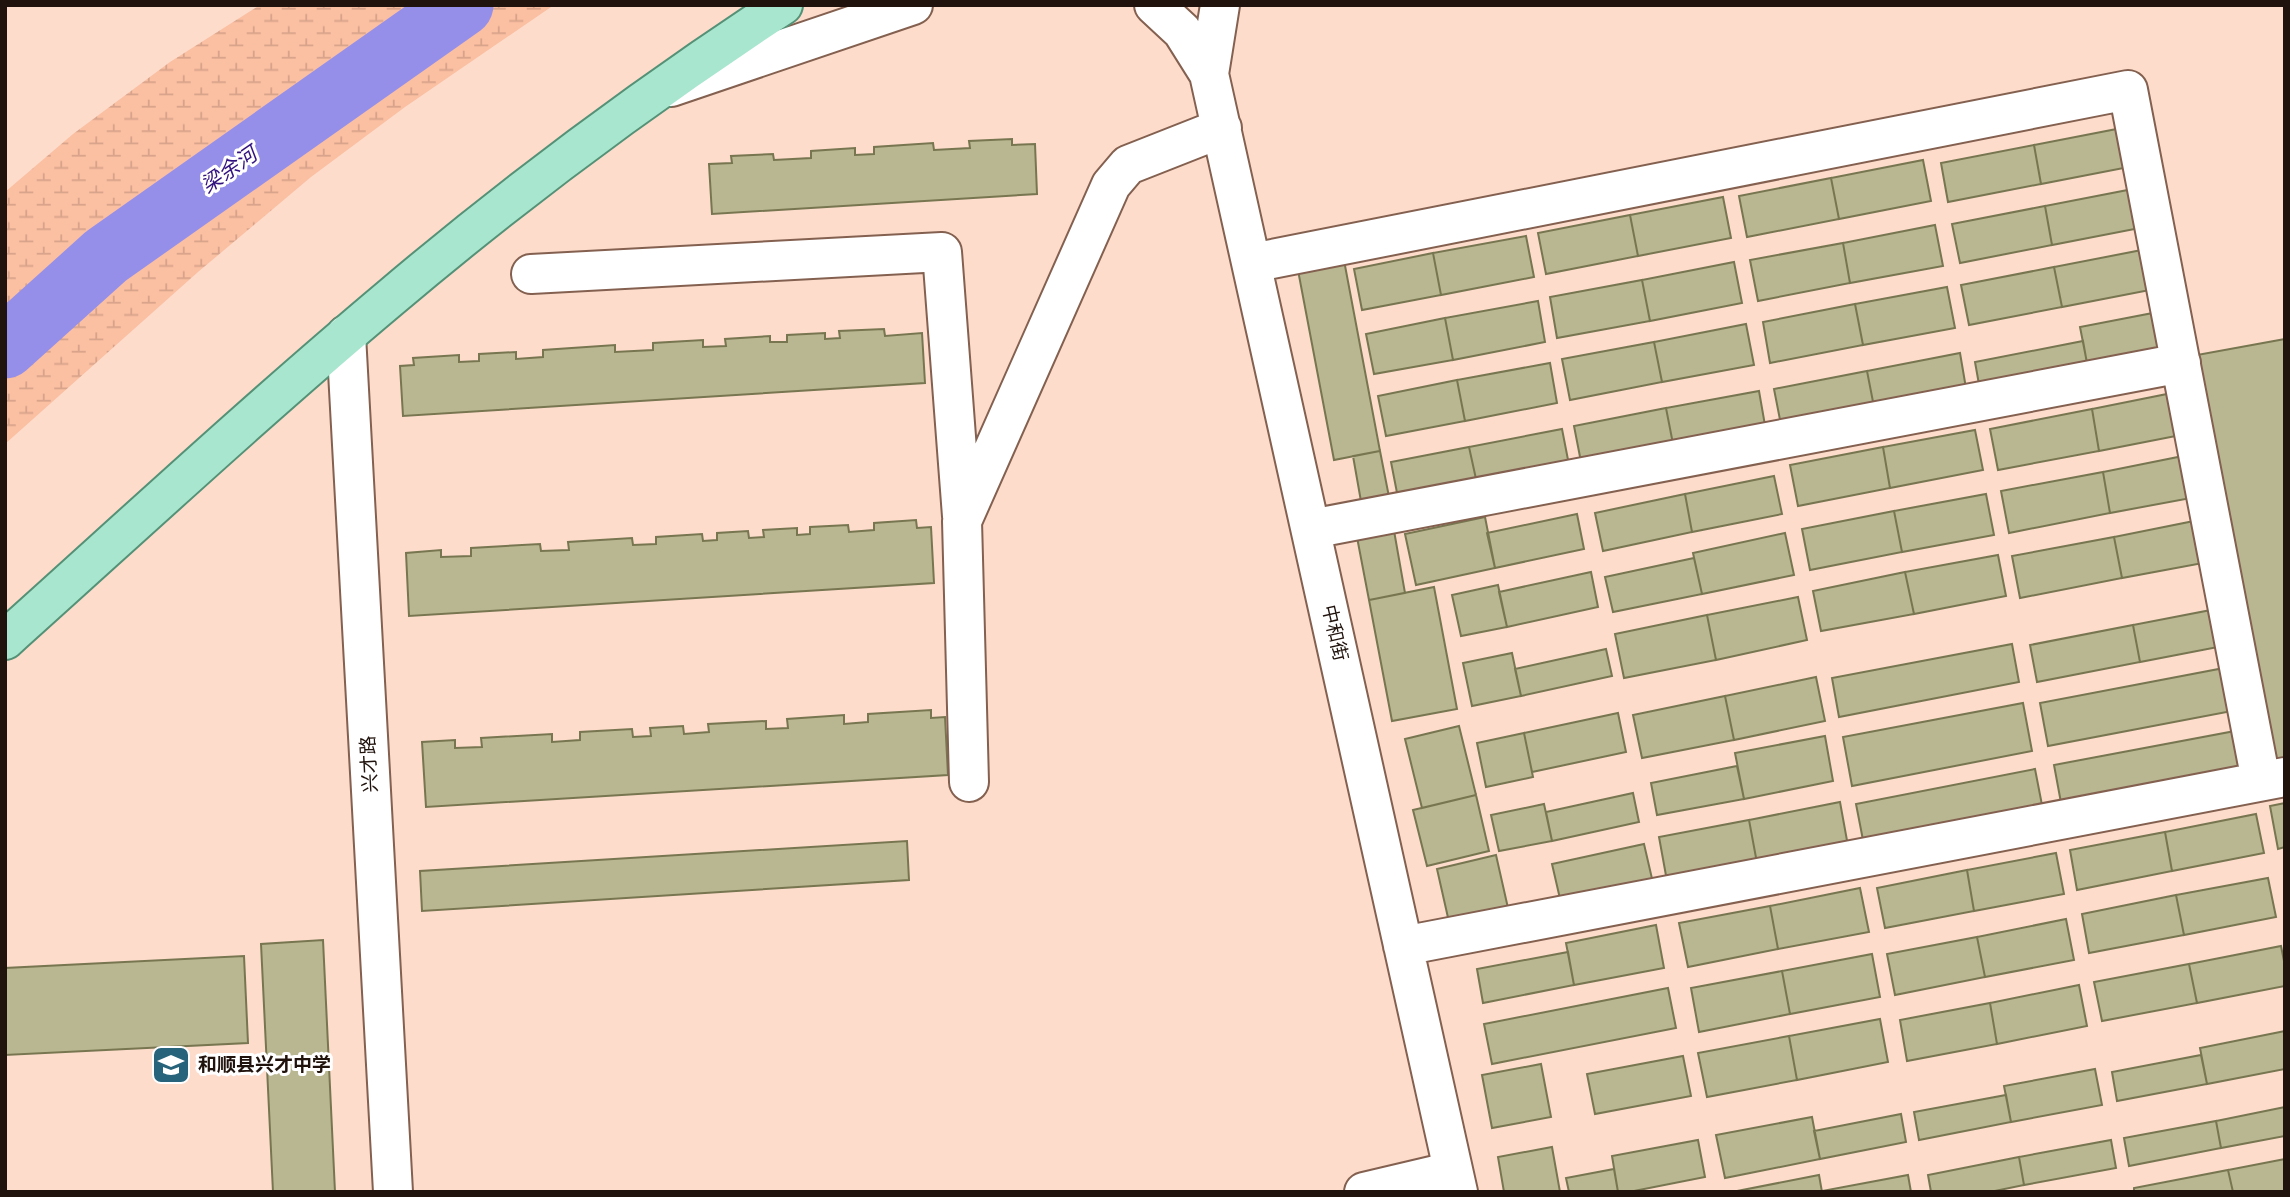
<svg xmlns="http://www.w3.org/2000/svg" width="2290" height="1197" viewBox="0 0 2290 1197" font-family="'Source Sans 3','Noto Sans SC',sans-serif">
	<defs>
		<pattern id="wetland-marsh" width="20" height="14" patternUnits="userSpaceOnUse" patternTransform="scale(1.75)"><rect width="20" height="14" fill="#fbbfa2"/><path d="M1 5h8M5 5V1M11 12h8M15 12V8" fill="none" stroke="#d7a38a"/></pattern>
	</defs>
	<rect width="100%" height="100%" fill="#fddccc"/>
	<!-- wetland -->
	<path fill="url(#wetland-marsh)" d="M 260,5 L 554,5 L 405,107 L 311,177 L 198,272 L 5,444 L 5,192 L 73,134 L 170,62 Z"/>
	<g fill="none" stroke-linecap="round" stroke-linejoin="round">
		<!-- river -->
		<path stroke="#968fea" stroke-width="63" d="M 5,347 L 106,256 L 462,5"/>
	</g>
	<!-- building -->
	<path fill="#b8b791" stroke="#777651" stroke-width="2" d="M 2127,127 L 2134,166 L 2041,184 L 2034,145 Z
		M 1012,139 L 1012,145 L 1035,144 L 1037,194 L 712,214 L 709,164 L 732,163 L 731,156 L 773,154 L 774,160 L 811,158 L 811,151 L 855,148 L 855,155 L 874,154 L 874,147 L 933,143 L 934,150 L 970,148 L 969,141 Z
		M 2034,145 L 2041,184 L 1948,202 L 1941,163 Z
		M 1923,160 L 1931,201 L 1839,219 L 1831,178 Z
		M 1831,178 L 1839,219 L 1747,237 L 1739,196 Z
		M 2138,188 L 2145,227 L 2052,245 L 2045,206 Z
		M 1723,197 L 1731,238 L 1638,256 L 1630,215 Z
		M 2045,206 L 2052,245 L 1960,263 L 1952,224 Z
		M 1630,215 L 1638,256 L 1546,274 L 1538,233 Z
		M 1935,225 L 1943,266 L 1850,283 L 1843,243 Z
		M 1526,236 L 1534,277 L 1441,295 L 1433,253 Z
		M 1843,243 L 1850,283 L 1758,301 L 1750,260 Z
		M 2147,249 L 2155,289 L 2062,307 L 2054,267 Z
		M 1433,253 L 1441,295 L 1362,310 L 1354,269 Z
		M 1343,255 L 1380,451 L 1334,460 L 1297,265 Z
		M 1734,262 L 1742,303 L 1650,321 L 1642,280 Z
		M 2054,267 L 2062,307 L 1969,325 L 1961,285 Z
		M 1642,280 L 1650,321 L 1557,338 L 1550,297 Z
		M 1947,287 L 1955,328 L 1863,345 L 1855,304 Z
		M 1538,301 L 1545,342 L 1453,360 L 1445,318 Z
		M 1855,304 L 1863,345 L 1770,363 L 1763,322 Z
		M 2158,312 L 2166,357 L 2089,373 L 2080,327 Z
		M 1445,318 L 1453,360 L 1374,374 L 1366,334 Z
		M 1746,324 L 1754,365 L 1662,382 L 1654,342 Z
		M 884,329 L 885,336 L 922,333 L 925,383 L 403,416 L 400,366 L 414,365 L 413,358 L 459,355 L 459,362 L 479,361 L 479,354 L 516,352 L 516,359 L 543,357 L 543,350 L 615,345 L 615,352 L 653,350 L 653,343 L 703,340 L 703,347 L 726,346 L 725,339 L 770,336 L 770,342 L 787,342 L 787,335 L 825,333 L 825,339 L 840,338 L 839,331 Z
		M 2285,339 L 2285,760 L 2262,764 L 2186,357 Z
		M 2083,341 L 2088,369 L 1980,390 L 1975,362 Z
		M 1654,342 L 1662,382 L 1570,400 L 1562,359 Z
		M 1960,353 L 1967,394 L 1875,412 L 1867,371 Z
		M 1550,363 L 1557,403 L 1465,421 L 1457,380 Z
		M 1867,371 L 1875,412 L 1782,430 L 1774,389 Z
		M 1457,380 L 1465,421 L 1386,436 L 1378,396 Z
		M 1759,391 L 1766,431 L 1674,449 L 1666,408 Z
		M 2172,393 L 2181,435 L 2099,451 L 2092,409 Z
		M 1666,408 L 1674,449 L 1582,467 L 1574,426 Z
		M 2092,409 L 2099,451 L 1998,470 L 1990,429 Z
		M 1562,429 L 1570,470 L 1478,488 L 1469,447 Z
		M 1975,430 L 1983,470 L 1890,488 L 1883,447 Z
		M 1469,447 L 1478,488 L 1399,503 L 1391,462 Z
		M 1883,447 L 1890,488 L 1798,506 L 1790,465 Z
		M 1380,451 L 1390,502 L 1362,507 L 1353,456 Z
		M 2183,456 L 2191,498 L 2110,513 L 2103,472 Z
		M 2103,472 L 2110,513 L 2009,533 L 2001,491 Z
		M 1774,476 L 1782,514 L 1692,532 L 1685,494 Z
		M 1685,494 L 1692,532 L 1603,551 L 1595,513 Z
		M 1986,494 L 1994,535 L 1902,552 L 1894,511 Z
		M 1894,511 L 1902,552 L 1810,570 L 1802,529 Z
		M 1577,514 L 1584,549 L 1495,568 L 1487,533 Z
		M 1485,517 L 1495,568 L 1416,585 L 1405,534 Z
		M 916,520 L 917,528 L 931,527 L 934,583 L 409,616 L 406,553 L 441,550 L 441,557 L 471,556 L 471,548 L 540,544 L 541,551 L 569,550 L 568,542 L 632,538 L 633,545 L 656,544 L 656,537 L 702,534 L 703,541 L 717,540 L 717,533 L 748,531 L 749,538 L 764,537 L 763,530 L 797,528 L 797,535 L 810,534 L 810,527 L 848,525 L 849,532 L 874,530 L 874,523 Z
		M 2194,521 L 2203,563 L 2122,578 L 2114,537 Z
		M 1393,525 L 1405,593 L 1369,600 L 1356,532 Z
		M 1785,533 L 1794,575 L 1702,594 L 1693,553 Z
		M 2114,537 L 2122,578 L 2020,598 L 2012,556 Z
		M 1998,555 L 2006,596 L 1914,614 L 1905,572 Z
		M 1694,558 L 1702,594 L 1613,612 L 1605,577 Z
		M 1591,572 L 1598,607 L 1507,627 L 1499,592 Z
		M 1905,572 L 1914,614 L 1821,631 L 1813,591 Z
		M 1498,585 L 1507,627 L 1461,636 L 1452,595 Z
		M 1434,587 L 1457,709 L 1392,721 L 1369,600 Z
		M 1798,597 L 1807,640 L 1716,660 L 1707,615 Z
		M 2211,610 L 2218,647 L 2140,662 L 2133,625 Z
		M 1707,615 L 1716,660 L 1624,678 L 1615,634 Z
		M 2133,625 L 2140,662 L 2037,682 L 2030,645 Z
		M 2012,644 L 2019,682 L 1839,717 L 1832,678 Z
		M 1606,649 L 1612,676 L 1521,696 L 1515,669 Z
		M 1512,653 L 1521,696 L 1472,706 L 1463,663 Z
		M 2224,668 L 2232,711 L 2048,746 L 2040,703 Z
		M 1816,677 L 1825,721 L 1734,740 L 1725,696 Z
		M 1725,696 L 1734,740 L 1642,758 L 1633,715 Z
		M 2023,703 L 2032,751 L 1852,786 L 1843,737 Z
		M 931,710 L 931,718 L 945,717 L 948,775 L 426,807 L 422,742 L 455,740 L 455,748 L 482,747 L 481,738 L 552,734 L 552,742 L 580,740 L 580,732 L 632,729 L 633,737 L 651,736 L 650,728 L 683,726 L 684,734 L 709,732 L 708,724 L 766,721 L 766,729 L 788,728 L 787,719 L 844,715 L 844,724 L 868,722 L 868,714 Z
		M 1618,713 L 1626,752 L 1532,772 L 1524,733 Z
		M 1459,726 L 1476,795 L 1422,808 L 1405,739 Z
		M 2235,731 L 2243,773 L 2062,808 L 2054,765 Z
		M 1524,733 L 1533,777 L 1486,787 L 1477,743 Z
		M 1825,736 L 1833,781 L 1744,799 L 1735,753 Z
		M 1737,766 L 1744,799 L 1657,815 L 1651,783 Z
		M 2035,769 L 2042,805 L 1863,840 L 1856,804 Z
		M 1633,793 L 1639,822 L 1552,841 L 1546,812 Z
		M 1476,795 L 1489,851 L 1427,866 L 1413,810 Z
		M 1840,802 L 1848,846 L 1757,863 L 1749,820 Z
		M 2285,803 L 2285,847 L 2278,849 L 2270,806 Z
		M 1544,804 L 1552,841 L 1499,851 L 1491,815 Z
		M 2256,814 L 2264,853 L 2172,871 L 2165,832 Z
		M 1749,820 L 1757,863 L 1667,881 L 1659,837 Z
		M 2165,832 L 2172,871 L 2077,890 L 2070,850 Z
		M 907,841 L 909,880 L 422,911 L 420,871 Z
		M 1644,844 L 1653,883 L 1561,903 L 1552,864 Z
		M 2056,853 L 2064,894 L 1974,911 L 1967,870 Z
		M 1496,855 L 1508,908 L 1449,922 L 1437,869 Z
		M 1967,870 L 1974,911 L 1885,928 L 1877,888 Z
		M 2268,878 L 2276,917 L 2184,935 L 2176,895 Z
		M 1860,888 L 1869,932 L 1778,949 L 1770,906 Z
		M 2176,895 L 2184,935 L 2089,953 L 2082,914 Z
		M 1770,906 L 1778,949 L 1688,967 L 1679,923 Z
		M 2066,919 L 2074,960 L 1985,977 L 1977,937 Z
		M 1656,925 L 1664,968 L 1574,985 L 1566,943 Z
		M 1977,937 L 1985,977 L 1895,995 L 1887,954 Z
		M 323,940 L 335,1192 L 273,1192 L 261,944 Z
		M 2281,946 L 2285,966 L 2285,986 L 2197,1003 L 2189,964 Z
		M 1568,952 L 1574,985 L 1483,1003 L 1477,969 Z
		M 1872,954 L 1880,997 L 1790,1014 L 1782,971 Z
		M 244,956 L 248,1043 L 5,1055 L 5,968 Z
		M 2189,964 L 2197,1003 L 2102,1021 L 2094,982 Z
		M 1782,971 L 1790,1014 L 1699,1032 L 1691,988 Z
		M 2079,985 L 2087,1026 L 1997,1044 L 1990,1003 Z
		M 1668,988 L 1676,1028 L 1492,1064 L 1484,1024 Z
		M 1990,1003 L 1997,1044 L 1907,1061 L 1900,1020 Z
		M 1880,1019 L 1888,1062 L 1797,1080 L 1789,1036 Z
		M 2285,1031 L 2285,1069 L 2207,1084 L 2200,1048 Z
		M 1789,1036 L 1797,1080 L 1707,1097 L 1698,1053 Z
		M 2201,1055 L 2207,1084 L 2117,1101 L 2112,1072 Z
		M 1683,1056 L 1691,1096 L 1595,1114 L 1587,1074 Z
		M 1541,1064 L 1551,1117 L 1492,1128 L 1482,1075 Z
		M 2095,1069 L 2102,1105 L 2011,1122 L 2004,1086 Z
		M 2006,1095 L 2011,1122 L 1919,1140 L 1914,1112 Z
		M 2285,1107 L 2285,1136 L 2221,1148 L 2216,1121 Z
		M 1901,1114 L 1906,1142 L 1820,1159 L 1814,1131 Z
		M 1812,1117 L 1820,1159 L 1725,1178 L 1716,1135 Z
		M 2216,1121 L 2221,1148 L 2129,1166 L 2124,1138 Z
		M 1698,1140 L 1705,1177 L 1629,1192 L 1618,1192 L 1612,1156 Z
		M 2111,1140 L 2116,1168 L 2024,1185 L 2019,1157 Z
		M 1552,1147 L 1560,1192 L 1504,1192 L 1498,1157 Z
		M 2019,1157 L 2024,1185 L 1990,1192 L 1931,1192 L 1928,1175 Z
		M 2285,1159 L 2285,1192 L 2233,1192 L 2228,1170 Z
		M 1614,1169 L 1618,1192 L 1569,1192 L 1566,1178 Z
		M 2228,1170 L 2233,1192 L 2134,1192 L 2134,1188 Z
		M 1819,1175 L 1822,1192 L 1732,1192 Z
		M 1908,1175 L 1911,1192 L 1822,1192 L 1822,1191 Z"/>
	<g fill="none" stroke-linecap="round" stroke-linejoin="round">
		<defs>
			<path id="minor" d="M 1154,5 L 1182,31 L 1209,74 L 1458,1192
				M 1209,74 L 1220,5
				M 671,87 L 913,5
				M 1252,263 L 2128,90 L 2261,781
				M 531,274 L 942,252 L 962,516
				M 346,335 L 393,1192
				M 1311,529 L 2181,363
				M 969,782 L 962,521 L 1111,185 L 1128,165 L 1222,128
				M 1403,946 L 2285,777
				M 1364,1192 L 1453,1171"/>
			<path id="major" d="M 5,640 C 132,526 258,409 389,299 C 514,193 646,95 783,5"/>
		</defs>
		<!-- minor casing -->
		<use href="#minor" stroke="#83604f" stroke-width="42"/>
		<!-- major casing -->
		<use href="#major" stroke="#549176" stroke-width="42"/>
		<!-- minor -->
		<use href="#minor" stroke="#fff" stroke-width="38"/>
		<!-- major -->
		<use href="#major" stroke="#a9e6cf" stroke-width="38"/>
	</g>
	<!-- icons -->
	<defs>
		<symbol id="school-square" viewBox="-11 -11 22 22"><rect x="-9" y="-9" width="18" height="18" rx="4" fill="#27647b" stroke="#fff"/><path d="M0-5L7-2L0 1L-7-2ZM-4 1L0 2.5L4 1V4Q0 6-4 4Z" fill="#fff"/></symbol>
	</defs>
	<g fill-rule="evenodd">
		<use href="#school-square" x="149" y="1043" width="44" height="44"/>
	</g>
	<g text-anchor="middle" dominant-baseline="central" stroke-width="6" stroke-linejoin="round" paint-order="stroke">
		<!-- street labels -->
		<g font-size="19" fill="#20120c" stroke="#fff">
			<text transform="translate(1334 633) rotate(77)">中和街</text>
			<text transform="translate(370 764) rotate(-93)">兴才路</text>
		</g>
		<!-- poi labels -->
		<g font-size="19" font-weight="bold" fill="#20120c" stroke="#fff" text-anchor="start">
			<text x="198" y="1065">和顺县兴才中学</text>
		</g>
		<!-- water labels -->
		<g font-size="21" font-style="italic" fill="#32127e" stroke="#fff">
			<text transform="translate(229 170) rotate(-35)">梁余河</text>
		</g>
	</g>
	<!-- border -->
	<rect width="2290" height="1197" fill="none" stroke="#20120c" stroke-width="14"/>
</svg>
